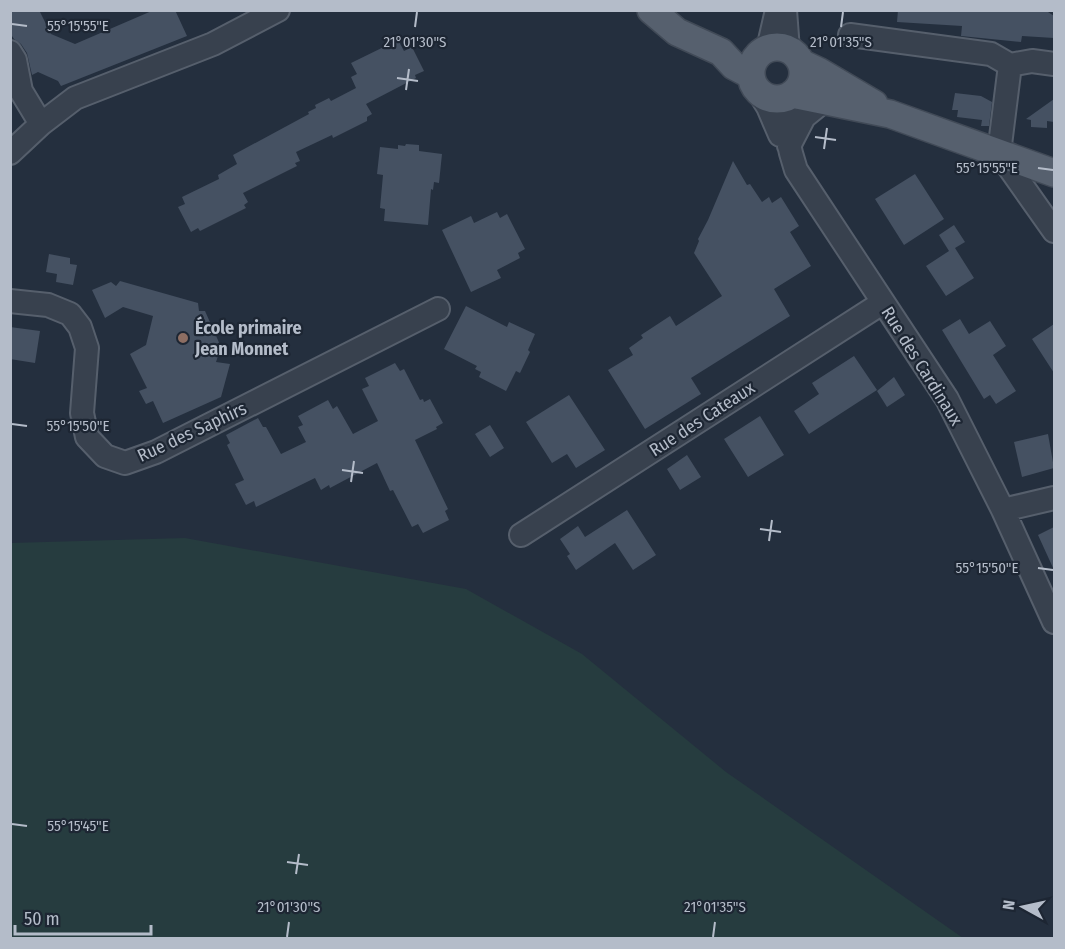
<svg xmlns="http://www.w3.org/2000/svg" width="1065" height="949" viewBox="0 0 1065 949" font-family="'Fira Sans Condensed',sans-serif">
	<rect width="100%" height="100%" fill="#242f3e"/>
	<!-- green -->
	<path fill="#263c3f" d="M 185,538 L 466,589 L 582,654 L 726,772 L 963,938 L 11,938 L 11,543 Z"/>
	<!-- building -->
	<path fill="#455162" d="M 10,10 L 39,10 L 51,34 L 75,44 L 154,10 L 175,10 L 187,36 L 61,86 L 58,81 L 38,72 L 32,75 L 27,53 L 21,44 L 14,39 L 10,33 Z
		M 898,10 L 1045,10 L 1054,16 L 1054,38 L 1022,36 L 1021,42 L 961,36 L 962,26 L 897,22 Z
		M 398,40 L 404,51 L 412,47 L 424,71 L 415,75 L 416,78 L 366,104 L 372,114 L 367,117 L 367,121 L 333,138 L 332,135 L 296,152 L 300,161 L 295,163 L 297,166 L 243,193 L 248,202 L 244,205 L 246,208 L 200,231 L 198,228 L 191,232 L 178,207 L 185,204 L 182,197 L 219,179 L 218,175 L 237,164 L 233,155 L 309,114 L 308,112 L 316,108 L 315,105 L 329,98 L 331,101 L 356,88 L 351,77 L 357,74 L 351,63 Z
		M 955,93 L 981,96 L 992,102 L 989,126 L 981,126 L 982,120 L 957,117 L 958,110 L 952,110 Z
		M 1054,99 L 1054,122 L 1047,121 L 1047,128 L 1031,127 L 1031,120 L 1026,119 Z
		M 406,144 L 419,145 L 419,151 L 442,154 L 439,183 L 434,182 L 433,190 L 431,189 L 428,225 L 384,221 L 385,209 L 380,208 L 383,175 L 377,174 L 380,147 L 398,149 L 398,145 L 405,146 Z
		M 733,161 L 747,185 L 750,184 L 762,202 L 769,197 L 772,203 L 781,197 L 799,226 L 790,232 L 811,266 L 774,289 L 790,316 L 691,378 L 701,394 L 645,429 L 608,370 L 633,355 L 629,348 L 643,338 L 641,335 L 670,316 L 676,326 L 722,296 L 694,253 L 699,241 L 698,239 L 708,220 Z
		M 915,174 L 944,219 L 904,245 L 875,199 Z
		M 497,212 L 500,218 L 507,214 L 525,249 L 518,253 L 520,258 L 497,270 L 501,278 L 471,292 L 442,230 L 471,216 L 474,223 Z
		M 954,225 L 965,242 L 955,248 L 974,278 L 946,296 L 926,266 L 949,251 L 939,235 Z
		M 49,254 L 70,258 L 70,264 L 77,265 L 73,285 L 56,282 L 57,274 L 46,272 Z
		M 120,281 L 198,303 L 199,311 L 205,311 L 221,347 L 216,362 L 230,364 L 221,397 L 163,423 L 153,401 L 146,404 L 139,391 L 147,388 L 130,354 L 146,345 L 153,316 L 123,307 L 105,318 L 92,290 L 111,282 L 116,286 Z
		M 466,306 L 507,327 L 509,322 L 535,334 L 528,350 L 530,352 L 520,373 L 516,371 L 506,391 L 479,377 L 481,372 L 475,369 L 477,366 L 444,349 Z
		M 960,319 L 969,334 L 990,321 L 1006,346 L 993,355 L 1016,391 L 996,404 L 990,395 L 984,399 L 942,330 Z
		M 1054,324 L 1054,373 L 1032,339 Z
		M 10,327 L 40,331 L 35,363 L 10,359 Z
		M 854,356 L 877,390 L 809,434 L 794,411 L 819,394 L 812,383 Z
		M 395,363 L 400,371 L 404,369 L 420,400 L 423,399 L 424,402 L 430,399 L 443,423 L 436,427 L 437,429 L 415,440 L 448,509 L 445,511 L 449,520 L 423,533 L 418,524 L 412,527 L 393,490 L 390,491 L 377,463 L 330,488 L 329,485 L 321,490 L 315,478 L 256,507 L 254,501 L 246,505 L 235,484 L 244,480 L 227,445 L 230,443 L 226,435 L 258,418 L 263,427 L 266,427 L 281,454 L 306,442 L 298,427 L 303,425 L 298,416 L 328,400 L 333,409 L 337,406 L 353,434 L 378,421 L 362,389 L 369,386 L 365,378 Z
		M 894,377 L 905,395 L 887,407 L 877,391 Z
		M 569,395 L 605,450 L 576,468 L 567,454 L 552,463 L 526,422 Z
		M 760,416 L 784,455 L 748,477 L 724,439 Z
		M 490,425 L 504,448 L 490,457 L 475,434 Z
		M 1048,434 L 1054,468 L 1022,477 L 1014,442 Z
		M 687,455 L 701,477 L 680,490 L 667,469 Z
		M 627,510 L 656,555 L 633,570 L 615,543 L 576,570 L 567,556 L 570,554 L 560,539 L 578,526 L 585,537 Z
		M 1054,527 L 1054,570 L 1038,535 Z"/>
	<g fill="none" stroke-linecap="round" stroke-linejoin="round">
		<defs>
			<path id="minor" d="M 785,10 L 788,50
				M 850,35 L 991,54 L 1010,65 L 1032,61 L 1054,64
				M 768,49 L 777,10
				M 10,52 L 15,60 L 21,91 L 41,124
				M 1010,65 L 999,153 L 1054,231
				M 760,94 L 768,107 L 780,135
				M 785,98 C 783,123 788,146 796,170 L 947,399 L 1003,510 L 1054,622
				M 789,146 L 804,117 L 825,100
				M 10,153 L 41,124 L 75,98 L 213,44 L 278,10
				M 10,301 L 48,305 L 70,314 L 80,327 L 87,348 L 82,413 L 87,437 L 105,456 L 125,463 L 156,452 L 438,309
				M 1003,510 L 1054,498
				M 521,535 L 882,303"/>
			<path id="major" d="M 651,10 L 677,32 L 721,52 L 734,66 L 751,75
				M751 73a26 26 0 1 1 52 0a26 26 0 1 1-52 0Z
				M 801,63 L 818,71 L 874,104
				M 792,94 L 890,114 L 1054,173"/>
		</defs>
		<!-- minor casing -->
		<use href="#minor" stroke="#565f6c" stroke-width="26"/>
		<!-- major casing -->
		<use href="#major" stroke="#414a57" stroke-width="30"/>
		<!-- minor -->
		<use href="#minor" stroke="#38414e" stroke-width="22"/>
		<!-- major -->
		<use href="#major" stroke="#56606e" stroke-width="27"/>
	</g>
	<!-- ticks -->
	<path fill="none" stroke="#b4bcc9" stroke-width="2" d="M 12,24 L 27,26M 415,27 L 417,12M 841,27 L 843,12M 397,78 L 418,81M 406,90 L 409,69M 815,137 L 836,140M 824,149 L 827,128M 1038,168 L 1053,170M 12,424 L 27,426M 342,470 L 363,473M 351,482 L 354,461M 760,529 L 781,532M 769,541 L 772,520M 1038,568 L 1053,570M 12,824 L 27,826M 287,862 L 308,865M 296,874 L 299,854M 287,937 L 289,922M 713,937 L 715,922"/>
	<!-- markers -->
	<circle fill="#8d6e63" stroke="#1d2633" stroke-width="2" cx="183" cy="338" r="6"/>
	<g text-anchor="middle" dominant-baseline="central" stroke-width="4.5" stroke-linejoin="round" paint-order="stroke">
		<!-- poi labels -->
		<g font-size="18" font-weight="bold" fill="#b4bcc9" stroke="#1d2633" text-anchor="start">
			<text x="195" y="328">École primaire<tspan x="195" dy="21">Jean Monnet</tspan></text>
		</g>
		<!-- street labels -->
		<g font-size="18" fill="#b4bcc9" stroke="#1d2633">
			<text transform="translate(922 366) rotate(58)">Rue des Cardinaux</text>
			<text transform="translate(702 419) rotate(-33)">Rue des Cateaux</text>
			<text transform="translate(192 432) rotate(-25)">Rue des Saphirs</text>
		</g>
	</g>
	<g font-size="15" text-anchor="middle" fill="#b4bcc9" stroke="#1d2633" stroke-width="4.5" stroke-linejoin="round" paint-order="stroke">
		<text x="78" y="31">55°15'55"E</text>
		<text x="415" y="47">21°01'30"S</text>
		<text x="841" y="47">21°01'35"S</text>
		<text x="987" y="173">55°15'55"E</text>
		<text x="78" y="431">55°15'50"E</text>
		<text x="987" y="573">55°15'50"E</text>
		<text x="78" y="831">55°15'45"E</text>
		<text x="289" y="912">21°01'30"S</text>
		<text x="715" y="912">21°01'35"S</text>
	</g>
	<!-- border -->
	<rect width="1065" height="949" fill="none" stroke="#b4bcc9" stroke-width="24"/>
	<!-- north arrow -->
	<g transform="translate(1023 907) rotate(278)" stroke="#1d2633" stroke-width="4.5" paint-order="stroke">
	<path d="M0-4.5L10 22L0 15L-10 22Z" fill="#b4bcc9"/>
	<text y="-9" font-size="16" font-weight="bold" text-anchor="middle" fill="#b4bcc9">N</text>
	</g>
	<!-- scale -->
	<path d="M15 925v9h136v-9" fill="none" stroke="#b4bcc9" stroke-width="3"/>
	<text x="24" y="925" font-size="18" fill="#b4bcc9" stroke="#1d2633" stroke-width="4.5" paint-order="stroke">50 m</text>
</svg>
